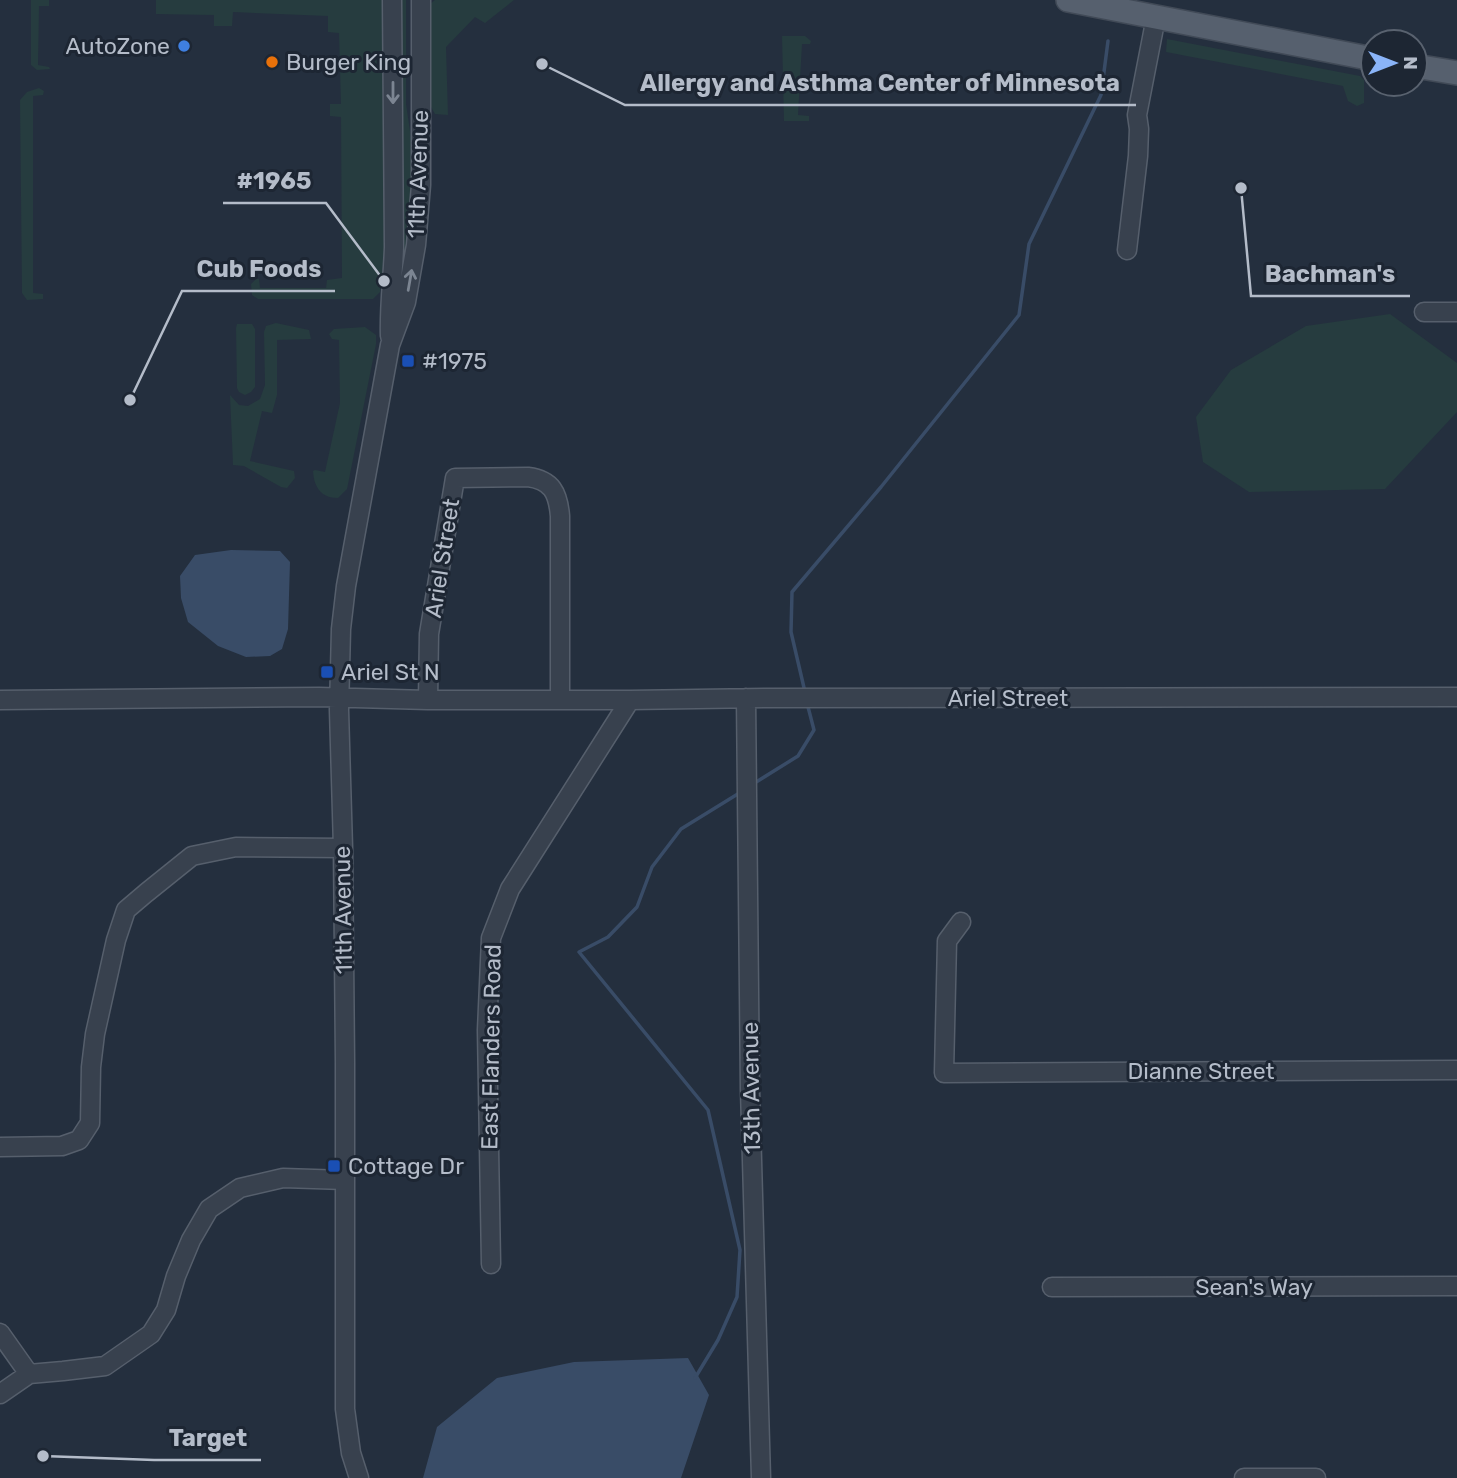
<svg xmlns="http://www.w3.org/2000/svg" width="1457" height="1478" viewBox="0 0 1457 1478" font-family="Rubik,sans-serif">
	<rect width="100%" height="100%" fill="#242f3e"/>
	<!-- green -->
	<path fill="#263c3f" d="M 31,0 L 49,0 L 49,6 L 39,6 L 38,65 L 49,67 L 50,69 L 37,70 L 31,65 Z
		M 138,0 L 384,0 L 386,237 L 380,292 L 373,299 L 258,299 L 252,295 L 251,284 L 256,279 L 259,279 L 260,288 L 326,288 L 327,280 L 342,278 L 341,117 L 330,116 L 330,104 L 341,104 L 339,33 L 328,32 L 328,16 L 233,12 L 232,26 L 214,26 L 214,15 L 156,14 L 156,0 Z
		M 402,0 L 406,0 L 406,104 L 413,151 L 413,184 L 405,262 L 402,262 Z
		M 435,0 L 514,0 L 485,23 L 475,17 L 446,47 L 448,115 L 435,114 L 431,107 L 431,3 Z
		M 782,36 L 805,36 L 811,41 L 810,44 L 802,44 L 798,115 L 809,116 L 809,121 L 784,121 Z
		M 1167,39 L 1360,76 L 1364,80 L 1364,103 L 1357,106 L 1348,101 L 1343,86 L 1166,52 Z
		M 39,88 L 44,91 L 43,95 L 33,96 L 33,293 L 43,294 L 43,299 L 27,300 L 22,293 L 20,100 L 27,92 Z
		M 1390,314 L 1457,363 L 1457,412 L 1385,489 L 1249,492 L 1203,462 L 1196,417 L 1231,370 L 1306,326 Z
		M 276,323 L 309,330 L 311,339 L 277,340 L 277,395 L 272,413 L 262,411 L 250,461 L 294,471 L 295,478 L 287,488 L 281,487 L 244,466 L 233,465 L 230,395 L 239,405 L 248,406 L 260,399 L 265,385 L 264,332 L 266,326 Z
		M 237,324 L 252,324 L 255,329 L 255,387 L 251,392 L 245,395 L 239,392 L 237,388 L 236,328 Z
		M 365,327 L 376,335 L 376,344 L 347,489 L 338,498 C 321,498 314,487 313,471 L 315,470 L 325,472 L 340,403 L 339,340 L 332,339 L 329,334 L 334,329 Z"/>
	<!-- water -->
	<path fill="#394c67" d="M 231,550 L 280,551 L 290,562 L 288,629 L 282,649 L 270,656 L 246,657 L 218,646 L 188,622 L 181,598 L 180,576 L 195,555 Z
		M 688,1358 L 709,1395 L 681,1478 L 423,1478 L 437,1427 L 497,1378 L 574,1362 Z"/>
	<g fill="none" stroke-linecap="round" stroke-linejoin="round">
		<!-- stream -->
		<path stroke="#394c67" stroke-width="3.5" d="M 805,692 L 791,632 L 792,592 L 881,487 L 1019,315 L 1029,244 L 1101,95 L 1108,41
			M 753,784 L 798,756 L 814,730 L 807,703
			M 695,1378 L 718,1340 L 737,1297 L 740,1250 L 708,1110 L 579,952 L 608,937 L 637,907 L 652,867 L 681,829 L 741,792"/>
		<defs>
			<path id="minor" d="M 1127,250 L 1138,156 L 1139,129 L 1137,115 L 1156,17
				M 1424,312 L 1457,312
				M 390,336 C 389,306 393,277 394,247 L 392,0
				M 746,698 L 750,1090 L 761,1478
				M 0,700 L 319,697 L 428,700 L 630,700 L 764,698 L 1457,697
				M 428,700 L 429,634 L 455,478 L 528,477 C 552,480 558,493 560,516 L 560,700
				M 961,922 L 947,941 L 944,1073 L 1457,1070
				M 0,1147 L 62,1146 L 79,1140 L 90,1123 L 91,1067 L 95,1034 L 116,940 L 126,910 L 146,893 L 192,856 L 236,847 L 343,848
				M 491,1264 L 487,1030 L 491,938 L 510,889 L 630,700
				M 1052,1287 L 1457,1286
				M 0,1333 L 29,1374
				M 29,1374 L 63,1371 L 105,1366 L 151,1334 L 166,1310 L 176,1276 L 191,1240 L 209,1209 L 240,1188 L 283,1178 L 345,1180
				M 0,1394 L 29,1374
				M 359,1478 L 351,1453 L 345,1409 L 345,1063 L 343,848 L 339,710 L 341,629 L 346,586 L 390,345 L 406,302 L 416,245 L 421,185 L 421,0
				M 1244,1478 L 1316,1478"/>
			<path id="major" d="M 1068,0 L 1373,59
				M 1415,66 L 1457,73"/>
		</defs>
		<!-- minor casing -->
		<use href="#minor" stroke="#565f6c" stroke-width="21"/>
		<!-- major casing -->
		<use href="#major" stroke="#414a57" stroke-width="26"/>
		<!-- minor -->
		<use href="#minor" stroke="#38414e" stroke-width="18"/>
		<!-- major -->
		<use href="#major" stroke="#56606e" stroke-width="23"/>
	</g>
	<!-- one-way arrows -->
	<defs><path id="oneway-shaft" d="M-6 0H5M1.5-3L5.5 0L1.5 3" fill="none" stroke-width="1.6" stroke-linecap="round" stroke-linejoin="round" transform="scale(1.75)"/></defs>
	<g stroke="#7c8592">
		<use href="#oneway-shaft" transform="translate(393 93) rotate(90)"/>
		<use href="#oneway-shaft" transform="translate(410 280) rotate(-80)"/>
	</g>
	<!-- markers -->
	<circle fill="#3f7fe0" stroke="#1d2633" stroke-width="2.5" cx="184" cy="46" r="7"/>
	<circle fill="#e8710a" stroke="#1d2633" stroke-width="2.5" cx="272" cy="62" r="7"/>
	<g fill="#1a4fb4" stroke="#1d2633" stroke-width="2.5">
		<rect x="401" y="354" width="14" height="14" rx="3.5"/>
		<rect x="320" y="665" width="14" height="14" rx="3.5"/>
		<rect x="327" y="1159" width="14" height="14" rx="3.5"/>
	</g>
	<g text-anchor="middle" dominant-baseline="central" stroke-width="6" stroke-linejoin="round" paint-order="stroke">
		<!-- poi labels -->
		<g font-size="23" fill="#b4bcc9" stroke="#1d2633" text-anchor="start">
			<text x="170" y="46" text-anchor="end">AutoZone</text>
			<text x="286" y="62">Burger King</text>
			<text x="422" y="361">#1975</text>
			<text x="341" y="672">Ariel St N</text>
			<text x="348" y="1166">Cottage Dr</text>
		</g>
		<!-- street labels -->
		<g font-size="23" fill="#b4bcc9" stroke="#1d2633">
			<text transform="translate(418 174) rotate(-88)">11th Avenue</text>
			<text transform="translate(442 558) rotate(-81)">Ariel Street</text>
			<text x="1008" y="698">Ariel Street</text>
			<text transform="translate(343 910) rotate(-91)">11th Avenue</text>
			<text transform="translate(491 1047) rotate(-89)">East Flanders Road</text>
			<text x="1201" y="1071">Dianne Street</text>
			<text transform="translate(751 1088) rotate(-91)">13th Avenue</text>
			<text x="1254" y="1287">Sean's Way</text>
		</g>
	</g>
	<!-- callouts -->
	<path fill="none" stroke="#b4bcc9" stroke-width="2.5" d="M542 64L625 105H1136M384 281L326 203H223M130 400L182 291H335M1241 188L1251 296H1410M43 1456L154 1460H261"/>
	<g fill="#b4bcc9" stroke="#1d2633" stroke-width="2.5">
		<circle cx="542" cy="64" r="7"/>
		<circle cx="384" cy="281" r="7"/>
		<circle cx="130" cy="400" r="7"/>
		<circle cx="1241" cy="188" r="7"/>
		<circle cx="43" cy="1456" r="7"/>
	</g>
	<g font-size="24" text-anchor="middle" font-weight="bold" fill="#b4bcc9" stroke="#1d2633" stroke-width="6" stroke-linejoin="round" paint-order="stroke">
		<text x="880" y="91">Allergy and Asthma Center of Minnesota</text>
		<text x="274" y="189">#1965</text>
		<text x="259" y="277">Cub Foods</text>
		<text x="1330" y="282">Bachman's</text>
		<text x="208" y="1446">Target</text>
	</g>
	<!-- north arrow -->
	<g transform="translate(1394 63) rotate(90)"><circle r="33" fill="#1d2633" stroke="#59626f" stroke-width="2"/>
	<path d="M0-5L12 26L0 18L-12 26Z" fill="#8ab4f8"/>
	<text y="-10" font-size="19" font-weight="bold" text-anchor="middle" fill="#b4bcc9">N</text>
	</g>
</svg>
